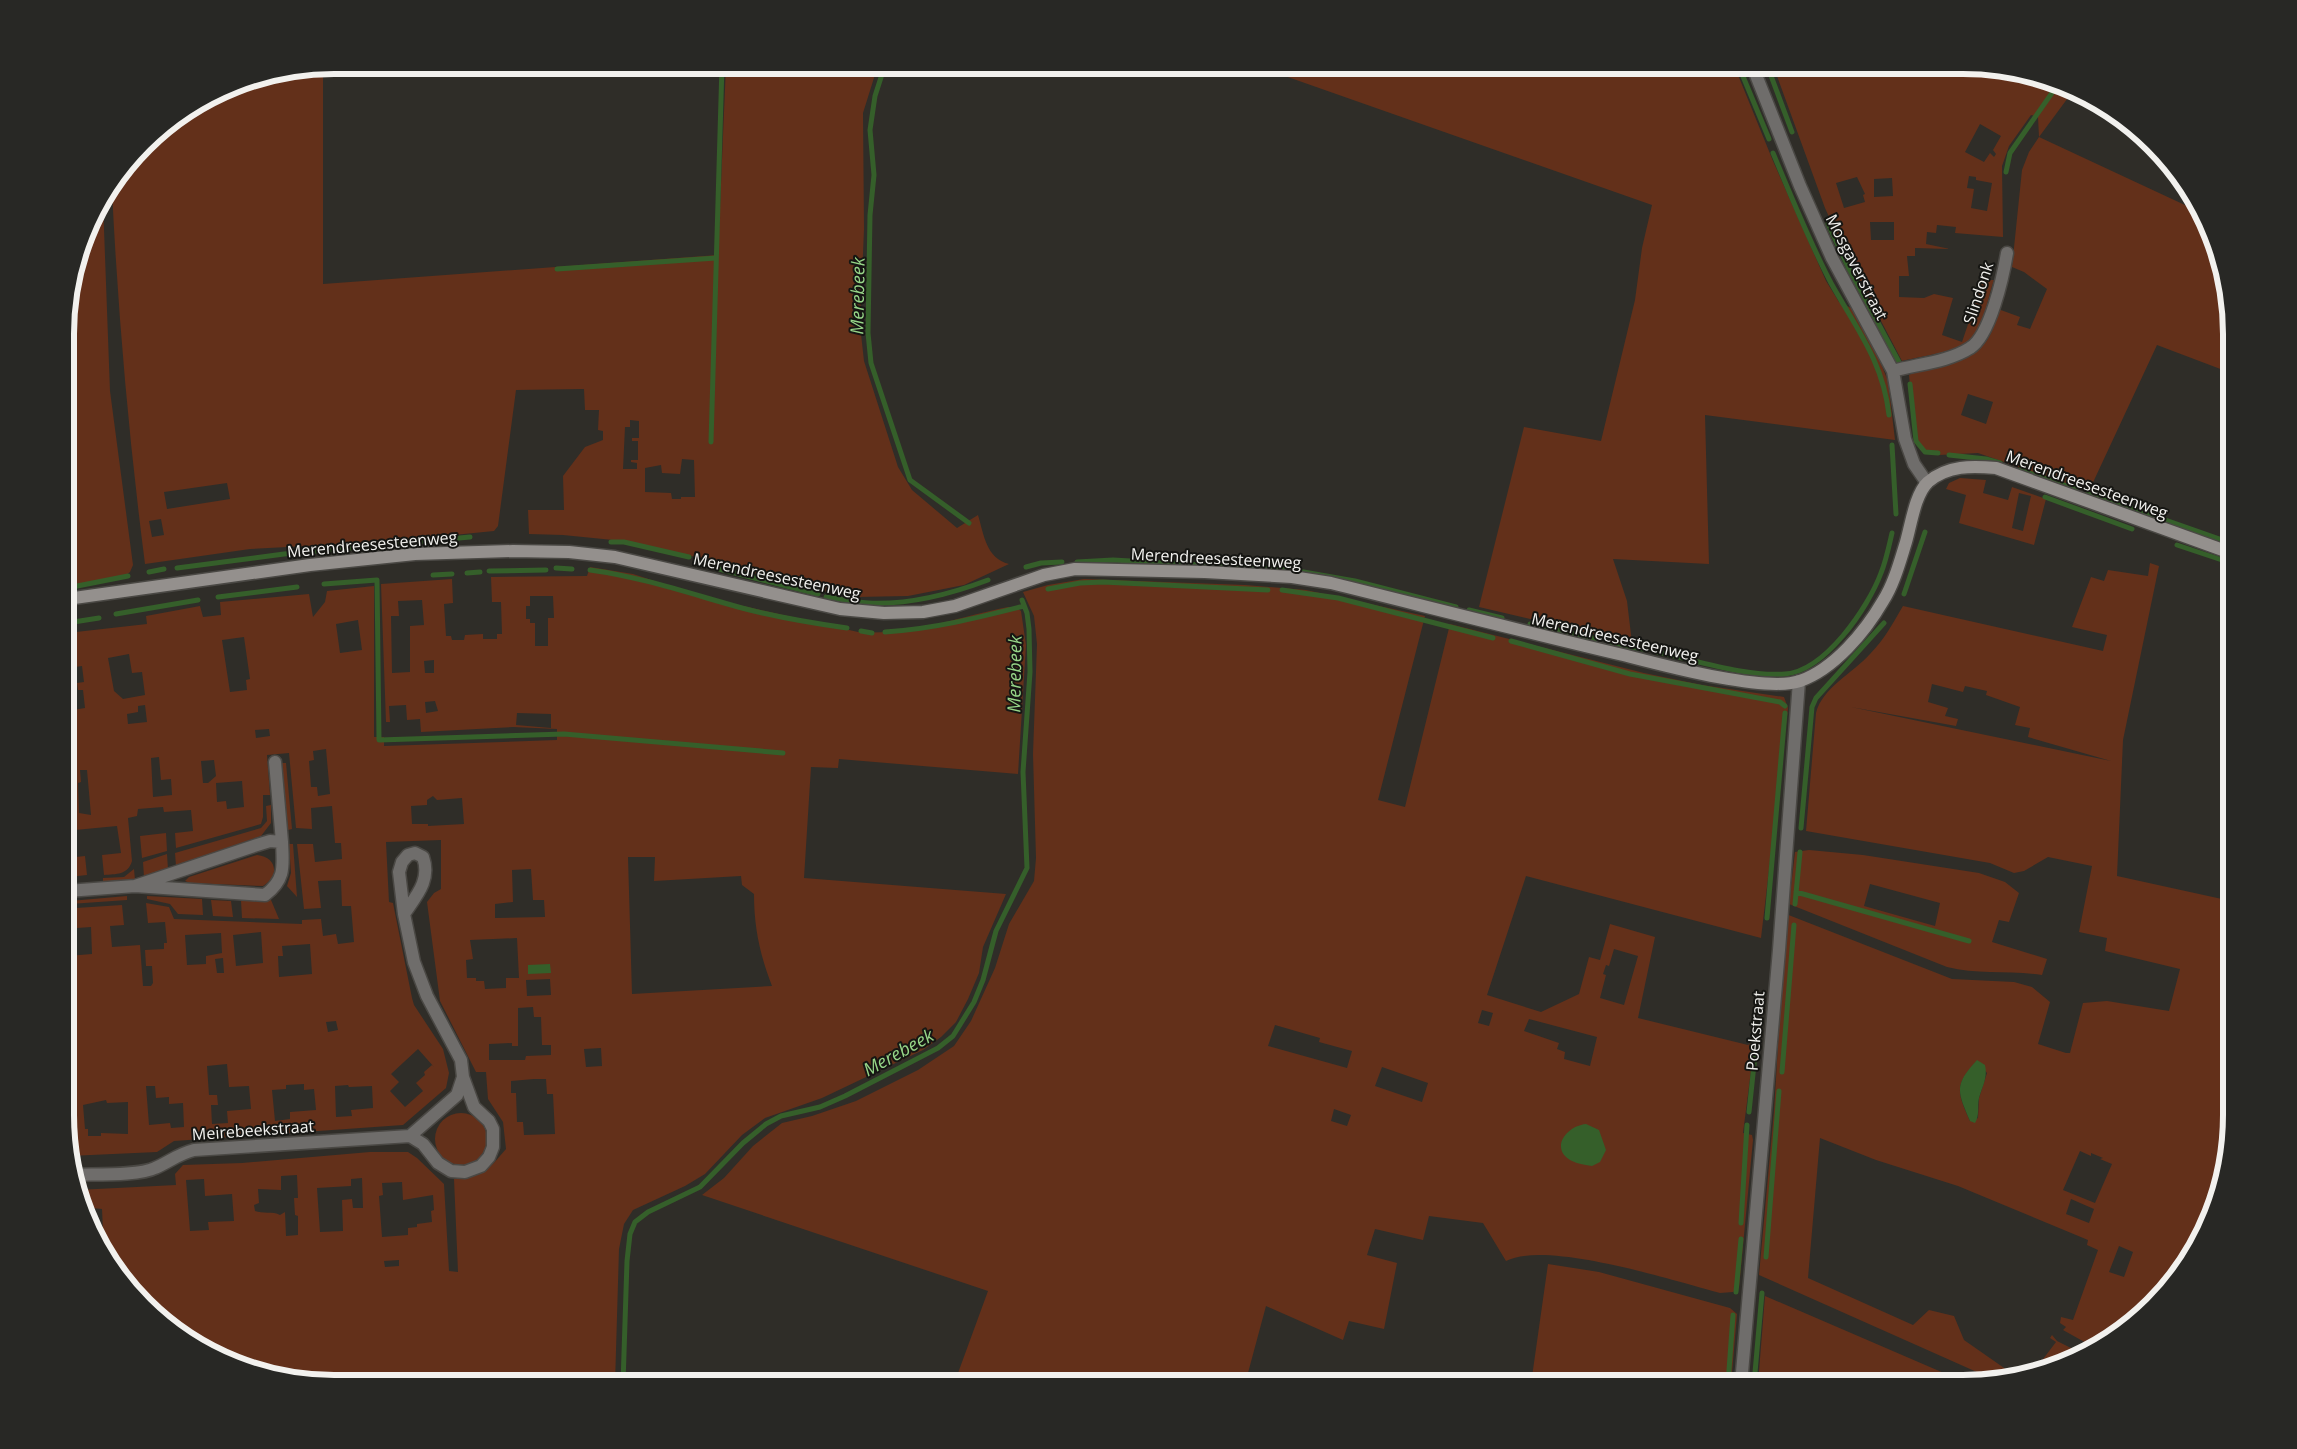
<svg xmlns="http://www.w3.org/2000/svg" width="2297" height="1449" viewBox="0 0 2297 1449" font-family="'Open Sans',sans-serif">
	<rect width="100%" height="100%" fill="#2f2d28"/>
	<!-- green -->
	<path fill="#63301a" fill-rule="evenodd" d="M 726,65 L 878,65 L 863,113 L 864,229 L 860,325 L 864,361 L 898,467 L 912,490 L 957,528 L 978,515 C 984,535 986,558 1009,564 L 964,585 L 908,596 L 856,597 L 805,588 L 705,559 L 623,541 L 563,535 L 529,534 L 528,510 L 564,510 L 563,476 L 585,447 L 603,440 L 603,431 L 598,430 L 599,410 L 585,410 L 584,389 L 516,390 L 498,526 L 494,531 L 383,542 L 250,549 L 145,564 C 129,440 118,315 112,190 L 156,132 L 231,85 L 323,67 L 323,284 L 718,255 ZM 630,420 L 639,421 L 639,438 L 632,438 L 632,441 L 638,441 L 638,460 L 631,460 L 631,462 L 637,463 L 637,469 L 623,469 L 625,427 L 630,427 ZM 682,459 L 694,460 L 695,497 L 681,497 L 681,499 L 672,499 L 671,493 L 645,492 L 645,468 L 661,465 L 662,473 L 680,474 ZM 227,483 L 230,499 L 167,509 L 164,492 ZM 161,519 L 164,535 L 152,537 L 149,521 Z
		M 1254,65 L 1725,65 L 1736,70 L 1773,161 L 1826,281 L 1839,302 L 1853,309 L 1877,354 L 1888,381 L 1895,440 L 1705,415 L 1709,564 L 1613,559 L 1627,601 L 1632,643 L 1479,607 L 1524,427 L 1601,441 L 1635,300 L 1642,248 L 1652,205 Z
		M 1773,65 L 1963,65 L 2049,79 L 2073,91 L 2039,137 L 2202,213 L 2223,264 L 2231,317 L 2231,373 L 2157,345 L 2089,491 L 1978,453 L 1939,455 L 1927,453 L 1917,443 L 1913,421 L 1909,375 C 1935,361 1975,366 1990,335 C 1994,328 1996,318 1998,309 L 2020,317 L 2017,325 L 2030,329 L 2047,289 L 2024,272 L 2012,267 L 2022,170 L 2029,152 L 2039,137 L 2038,117 L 2031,115 L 2009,146 L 2002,166 L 2003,237 L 1955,233 L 1956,227 L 1937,225 L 1936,233 L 1927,232 L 1926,244 L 1950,249 L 1915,248 L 1915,256 L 1907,256 L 1909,276 L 1899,276 L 1899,297 L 1924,298 L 1934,294 L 1953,298 L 1942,335 L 1962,342 L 1983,280 L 1994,280 C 1988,297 1984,324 1972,338 C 1960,352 1921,356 1902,361 L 1846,254 L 1825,208 ZM 1980,124 L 2001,136 L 1993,150 L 1996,154 L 1994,157 L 1990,153 L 1984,162 L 1965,152 ZM 1969,176 L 1976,177 L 1976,180 L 1992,183 L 1987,211 L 1971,208 L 1974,189 L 1967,188 ZM 1857,177 L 1865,194 L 1863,195 L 1865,202 L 1844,208 L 1836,183 ZM 1892,178 L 1893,196 L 1874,197 L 1874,179 ZM 1870,222 L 1894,222 L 1894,240 L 1871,240 ZM 1968,394 L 1993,402 L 1986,424 L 1961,415 Z
		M 103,202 L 110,391 L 133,565 L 130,572 L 125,576 L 67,587 L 67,299 L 93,215 Z
		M 1960,478 L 1986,480 L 1983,493 L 2008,500 L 2012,487 L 2046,499 L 2034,545 L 1959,523 L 1966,495 L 1946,489 L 1949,483 ZM 2019,493 L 2031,496 L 2023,531 L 2012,528 Z
		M 2150,563 L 2159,566 L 2123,740 L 2117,876 L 2231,901 L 2231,1132 L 2218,1201 L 2187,1264 L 2153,1305 L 2101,1345 L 2090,1339 L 2088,1344 L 2063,1330 L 2066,1327 L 2060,1323 L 2061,1317 L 2073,1320 L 2098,1250 L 2087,1245 L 2088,1240 L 1958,1186 L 1876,1160 L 1820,1138 L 1808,1278 L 1913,1325 L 1929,1310 L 1954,1316 L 1964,1340 L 2007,1370 L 2004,1375 L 2010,1379 L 1997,1381 L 1759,1275 L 1774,1111 L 1786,914 L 1952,979 L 2014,982 L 2032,987 L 2050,1002 L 2038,1044 L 2066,1053 L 2070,1053 L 2083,1003 L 2107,1001 L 2169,1011 L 2180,969 L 2105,951 L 2107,938 L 2079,932 L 2092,866 L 2048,857 L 2024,871 L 2014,873 L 1990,863 L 1806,831 L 1816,713 C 1822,688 1853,673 1870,654 C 1884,640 1893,623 1903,606 L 2103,651 L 2107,635 L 2072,627 L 2091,577 L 2104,581 L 2108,570 L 2148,576 ZM 1932,684 L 1963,692 L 1965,686 L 1987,691 L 1986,695 L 2020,707 L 2015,725 L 2030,728 L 2028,737 L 2111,761 L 1851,707 L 1956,726 L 1958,719 L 1945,716 L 1948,708 L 1928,702 ZM 1977,1061 L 1987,1073 L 1979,1098 L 1978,1118 L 1970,1121 C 1957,1092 1954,1085 1977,1061 ZM 2080,1151 L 2091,1156 L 2091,1153 L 2103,1158 L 2100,1159 L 2112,1164 L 2095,1203 L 2063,1190 ZM 2071,1199 L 2094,1209 L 2089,1223 L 2066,1214 ZM 2119,1246 L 2133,1252 L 2124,1277 L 2109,1272 Z
		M 590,567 L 633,574 L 704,597 L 858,632 C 910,636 958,617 1008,607 L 1017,608 L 1021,611 L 1026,645 L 1018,774 L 839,759 L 838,768 L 811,767 L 804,878 L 1006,894 L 983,947 L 979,973 L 968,999 L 956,1022 L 941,1037 L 923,1050 L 822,1098 L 765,1118 L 742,1135 L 705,1174 L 685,1186 L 633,1210 L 624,1224 L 619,1249 L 615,1384 L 334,1384 L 248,1370 L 185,1339 L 110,1264 L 94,1232 L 103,1231 L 102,1209 L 82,1207 L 77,1190 L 176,1185 L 175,1174 L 183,1165 L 242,1163 L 370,1152 L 408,1152 L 417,1158 L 444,1184 L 449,1271 L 458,1272 L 454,1179 C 482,1178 488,1170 506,1149 L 503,1122 L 488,1099 L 486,1072 L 476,1072 L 440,1001 L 427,902 L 434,893 L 441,889 L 441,840 L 386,842 L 389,902 L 393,903 L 412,998 L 414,1005 L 443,1049 L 449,1073 L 446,1088 L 403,1125 L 174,1141 L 157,1152 L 69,1156 L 67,956 L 92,954 L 91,927 L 77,928 L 76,908 L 122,905 L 124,925 L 110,926 L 112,947 L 140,945 L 143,986 L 151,986 L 153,983 L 152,966 L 146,966 L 145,950 L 164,949 L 164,943 L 167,943 L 165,922 L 148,923 L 146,903 L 169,907 L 174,919 L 302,924 L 302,920 L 321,919 L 323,936 L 336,934 L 338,944 L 354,942 L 351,906 L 342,906 L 341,880 L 318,881 L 321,908 L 304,909 L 297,844 L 313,844 L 315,862 L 342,859 L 341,843 L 335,843 L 332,806 L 311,808 L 312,829 L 296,828 L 289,753 L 267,755 L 270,795 L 263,795 L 263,817 L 261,824 L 176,848 L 175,833 L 193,831 L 191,810 L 164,812 L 163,807 L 138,809 L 137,816 L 128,818 L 132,861 C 128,875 116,874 104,875 L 102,855 L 121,853 L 117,826 L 75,830 L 74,827 L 67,828 L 67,711 L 85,708 L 83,690 L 78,690 L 77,683 L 84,682 L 82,666 L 75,667 L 73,662 L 67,663 L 67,633 L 147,624 L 146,616 L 200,606 L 203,617 L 221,615 L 220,602 L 309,594 L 313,617 L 325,602 L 327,591 L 374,586 L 374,737 L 384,737 L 384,746 L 557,740 L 557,729 L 513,727 L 421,732 L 420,719 L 407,720 L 406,705 L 389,706 L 390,722 L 386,722 L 381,584 L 452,579 L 453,603 L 444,604 L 446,636 L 451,636 L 452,640 L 464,640 L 465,635 L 483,634 L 483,639 L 497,639 L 497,634 L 502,634 L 501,602 L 492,602 L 491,577 L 587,576 ZM 530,596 L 553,596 L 554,618 L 548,618 L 548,646 L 535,646 L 535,623 L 530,623 L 530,619 L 526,619 L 526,606 L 530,606 ZM 422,600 L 424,625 L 410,626 L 410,672 L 392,673 L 391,616 L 399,616 L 398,601 ZM 358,620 L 362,650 L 340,653 L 336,624 ZM 244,637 L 250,679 L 246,680 L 247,690 L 230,692 L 222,640 ZM 129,654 L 132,673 L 142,672 L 145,695 L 123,699 L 114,691 L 108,658 ZM 434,660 L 434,673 L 425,673 L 424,661 ZM 435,701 L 438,711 L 426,713 L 425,702 ZM 145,705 L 147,722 L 128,724 L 127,714 L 138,712 L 138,706 ZM 517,713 L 551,714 L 551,728 L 516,725 ZM 269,729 L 270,736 L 256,738 L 255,730 ZM 326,749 L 330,794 L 318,796 L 317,787 L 311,787 L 309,761 L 314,760 L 313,751 ZM 159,757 L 161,780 L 171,779 L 172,795 L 153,797 L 151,758 ZM 214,760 L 216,776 L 208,783 L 203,783 L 201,761 ZM 80,770 L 87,770 L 91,815 L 79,813 L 78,783 L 81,782 ZM 242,781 L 244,807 L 227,809 L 226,801 L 217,802 L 216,783 ZM 433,796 L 437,800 L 462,798 L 464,824 L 428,826 L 428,824 L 412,824 L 411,806 L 427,805 L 427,800 ZM 628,857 L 655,857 L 654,881 L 741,876 L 742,885 L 754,894 C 754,927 760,955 772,986 L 632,994 ZM 531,869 L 533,900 L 544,900 L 545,917 L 495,918 L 495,904 L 513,902 L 512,870 ZM 261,932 L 263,963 L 236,966 L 233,935 ZM 221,933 L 222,953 L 206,956 L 206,964 L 187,965 L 185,935 ZM 517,938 L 519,978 L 506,978 L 506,988 L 485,989 L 484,981 L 476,981 L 476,978 L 467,978 L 466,960 L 473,959 L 470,940 ZM 310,944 L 312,974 L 279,977 L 278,956 L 283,956 L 282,946 ZM 223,958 L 224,973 L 217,973 L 215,959 ZM 550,979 L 551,995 L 527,996 L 526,980 ZM 533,1007 L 534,1017 L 541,1017 L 542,1045 L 551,1045 L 551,1055 L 526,1056 L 525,1060 L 489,1060 L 489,1044 L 512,1043 L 512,1046 L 518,1046 L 518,1008 ZM 336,1021 L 338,1030 L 328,1032 L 326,1022 ZM 601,1048 L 602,1066 L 586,1067 L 584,1049 ZM 418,1049 L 434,1067 L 432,1065 L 424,1072 L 425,1075 L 416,1083 L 423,1091 L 405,1107 L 390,1091 L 399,1082 L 391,1074 ZM 227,1064 L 229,1087 L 249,1086 L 251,1109 L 227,1111 L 228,1123 L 212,1124 L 211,1105 L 218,1105 L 217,1095 L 209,1095 L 207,1066 ZM 534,1079 L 546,1079 L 547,1094 L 553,1094 L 555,1134 L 524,1135 L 523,1122 L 517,1122 L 516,1093 L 511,1093 L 511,1081 ZM 304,1084 L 304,1090 L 314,1089 L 316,1110 L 290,1112 L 290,1119 L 275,1121 L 272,1090 L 286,1089 L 286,1085 ZM 348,1085 L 349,1087 L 372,1086 L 373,1108 L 351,1110 L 352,1116 L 336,1117 L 335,1086 ZM 146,1086 L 155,1086 L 156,1098 L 169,1097 L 169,1104 L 183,1103 L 184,1127 L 171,1128 L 170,1123 L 149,1125 ZM 106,1100 L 107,1103 L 128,1102 L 128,1134 L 101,1133 L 101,1136 L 88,1136 L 88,1129 L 85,1129 L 83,1105 ZM 297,1175 L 298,1198 L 294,1198 L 295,1215 L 298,1216 L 298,1235 L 286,1236 L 285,1212 L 280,1215 C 273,1211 262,1214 255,1211 L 254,1205 L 259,1203 L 258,1189 L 281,1190 L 281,1176 ZM 362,1178 L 363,1208 L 353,1208 L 352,1199 L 342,1200 L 343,1231 L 320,1232 L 317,1188 L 351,1186 L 351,1179 ZM 204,1179 L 205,1196 L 232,1194 L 234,1221 L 208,1222 L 209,1230 L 190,1231 L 186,1180 ZM 402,1182 L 403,1200 L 433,1195 L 434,1210 L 431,1211 L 432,1222 L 417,1224 L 417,1227 L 408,1228 L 408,1235 L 382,1237 L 379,1196 L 383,1195 L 382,1183 ZM 399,1260 L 399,1266 L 385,1267 L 384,1261 Z
		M 1084,579 L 1245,585 L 1306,590 L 1425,616 L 1378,800 L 1405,807 L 1450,624 L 1644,673 L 1702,685 L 1784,697 L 1788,708 L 1761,938 L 1526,876 L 1487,995 L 1541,1012 L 1579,994 L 1589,957 L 1600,960 L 1610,924 L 1655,937 L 1638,1018 L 1748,1045 L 1755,1040 L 1743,1133 L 1752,1135 L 1753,1140 L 1739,1288 L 1733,1292 L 1720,1293 C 1675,1281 1546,1240 1506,1261 L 1483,1223 L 1429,1216 L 1423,1240 L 1375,1229 L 1367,1255 L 1397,1263 L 1384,1329 L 1349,1321 L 1343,1340 L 1266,1306 L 1245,1384 L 954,1384 L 988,1291 L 702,1195 L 724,1178 L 753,1146 L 782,1123 L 812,1116 L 856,1101 L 918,1070 L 954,1046 L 971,1021 L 995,968 L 1009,924 L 1034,881 L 1036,858 L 1033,754 L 1037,644 L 1034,616 L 1023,592 L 1048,585 ZM 1614,949 L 1638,956 L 1624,1005 L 1600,998 L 1606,975 L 1603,974 L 1606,965 L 1609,966 ZM 1482,1010 L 1493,1013 L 1489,1026 L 1478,1023 ZM 1529,1019 L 1597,1037 L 1590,1066 L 1564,1059 L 1565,1052 L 1557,1049 L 1559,1043 L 1524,1031 ZM 1275,1025 L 1320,1038 L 1319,1042 L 1352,1051 L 1347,1068 L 1268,1046 ZM 1382,1067 L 1428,1083 L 1422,1102 L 1375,1086 ZM 1334,1109 L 1351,1115 L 1347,1126 L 1331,1121 Z
		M 282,763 L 286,763 L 292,829 L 288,830 Z
		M 271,805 L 271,823 L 261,836 L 176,866 L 175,853 L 261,828 L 267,821 L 266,806 Z
		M 166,833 L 167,851 L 142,858 L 140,836 Z
		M 289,844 L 293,844 L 297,897 L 287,886 L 291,873 Z
		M 1809,850 L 1863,855 L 1979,873 L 2005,882 L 2019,893 L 2009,922 L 1999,920 L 1992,942 L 2047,959 L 2042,975 C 2010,970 1978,975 1947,967 L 1789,904 L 1795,852 ZM 1870,884 L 1940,903 L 1935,926 L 1864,906 Z
		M 167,854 L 168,869 L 144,877 L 143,862 Z
		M 257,855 C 277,857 280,876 263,886 L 190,883 L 185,881 L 189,877 Z
		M 85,856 L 87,875 L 69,877 L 67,858 Z
		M 134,869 L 135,880 L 103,883 L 103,878 L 124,877 Z
		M 127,896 L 127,900 L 70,904 L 70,901 Z
		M 147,896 L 202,899 L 203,915 L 178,914 L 170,904 L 147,899 Z
		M 211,900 L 231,901 L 233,917 L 213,916 Z
		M 271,900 L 279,919 L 242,918 L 241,901 Z
		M435 1139a26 26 0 1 1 52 0a26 26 0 1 1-52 0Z
		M 1548,1264 L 1599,1272 L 1730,1308 L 1737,1314 L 1731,1384 L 1531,1384 Z
		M 1765,1296 L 1967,1383 L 1758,1384 Z
		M 2052,1335 L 2057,1341 L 2083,1354 L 2033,1375 L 2023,1376 L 2029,1367 L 2034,1371 L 2056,1342 L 2050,1338 Z
		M 1448,1375 L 1509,1384 L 1444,1384 Z"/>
	<!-- water -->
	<path fill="#355f2a" d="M 550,964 L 551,973 L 528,974 L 528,965 Z
		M 1977,1060 L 1985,1065 C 1988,1078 1982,1087 1979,1098 C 1977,1107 1980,1115 1975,1123 L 1970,1121 C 1957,1091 1954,1085 1977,1060 Z
		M 1586,1124 L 1599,1130 L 1606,1150 L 1600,1162 L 1592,1166 C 1586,1165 1578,1164 1572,1161 C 1549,1149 1566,1126 1586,1124 Z"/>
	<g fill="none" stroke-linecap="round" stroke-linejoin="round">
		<!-- stream -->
		<path stroke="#355f2a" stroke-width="5" d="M 885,65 L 875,96 L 870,130 L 874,175 L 870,215 L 868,333 L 871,363 L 910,480 L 969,523
			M 1767,65 L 1792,132
			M 1742,74 L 1769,139
			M 1773,153 C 1791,196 1809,241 1831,283 C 1856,328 1883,361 1889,415
			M 2006,172 L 2010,153 L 2054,90
			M 1828,224 L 1848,267 L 1900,364
			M 557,269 L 716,258
			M 1910,384 L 1916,441 L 1925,452 L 1938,453
			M 711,442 L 722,65
			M 1892,445 L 1896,514
			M 1949,455 L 1986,459 L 2000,463
			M 2020,470 L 2076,489
			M 2088,493 L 2231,543
			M 2045,497 L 2132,529
			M 611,542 L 624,542 L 689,557
			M 2177,545 L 2231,563
			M 1077,562 L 1113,560 L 1292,570 L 1355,581 L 1456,607
			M 1026,567 L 1041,563 L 1062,562
			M 177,568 L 284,554 L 470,537
			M 556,568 L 572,569
			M 719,569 L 818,594
			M 590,570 C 642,577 691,594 742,608 C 776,617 811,623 847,628
			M 489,571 L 546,570
			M 149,572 L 164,569
			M 467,573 L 480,572
			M 433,575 L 452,574
			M 324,584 L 377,580 L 379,740 L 564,734 L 783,753
			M 67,588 L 128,576
			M 1048,589 L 1080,583 L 1103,582 L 1268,590
			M 1282,590 L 1338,598 L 1493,638
			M 1904,594 L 1925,532
			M 218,597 L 297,587
			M 826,597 C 840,599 854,602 868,603 C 908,605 951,594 988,580
			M 1469,610 L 1502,618
			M 116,614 L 198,600
			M 67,623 L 99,618
			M 1530,624 L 1597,639
			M 861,631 L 872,633
			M 885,632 C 933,629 977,618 1024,606
			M 1511,641 L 1630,674 L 1780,702 L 1785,706
			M 1612,643 L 1643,649
			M 1657,652 C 1696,660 1745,677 1785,674 C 1825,671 1868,608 1881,573 C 1886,561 1889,546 1892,533
			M 1801,828 L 1812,707 L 1816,698 L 1884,623
			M 1796,892 L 1969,941
			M 1795,904 L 1800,852
			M 1767,918 L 1785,713
			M 1782,1072 L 1794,925
			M 1749,1112 L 1755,1055
			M 1741,1223 L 1747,1125
			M 1766,1257 L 1779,1091
			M 1736,1292 L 1741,1239
			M 623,1384 L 627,1261 L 630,1234 L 635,1222 L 648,1212 L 700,1187 L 743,1143 L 766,1124 L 781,1116 L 820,1107 L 845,1096 L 938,1048 L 953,1036 L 974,1002 L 983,980 L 996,931 L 1027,868 L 1023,772 L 1030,672 L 1029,629 L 1027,613 L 1022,600
			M 1728,1384 L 1733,1315
			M 1754,1384 L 1762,1293"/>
		<defs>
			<path id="street" d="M 1752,65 L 1800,186 L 1832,258 L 1893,371 L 1905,439 L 1914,464 L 1927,483
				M 1893,371 C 1918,364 1948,362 1970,348 C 1990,336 2003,277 2007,253
				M 275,762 L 282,842
				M 67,891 L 135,886 L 265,895 C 286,879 283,866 282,842 L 270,841 L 257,845 L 135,886
				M 410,1136 L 423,1144 L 438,1163 L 451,1171 L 465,1172 L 481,1166 L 489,1157 L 493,1147 L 493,1129 L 489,1121 L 474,1107 L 463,1077
				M 73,1175 C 93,1174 139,1176 155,1168 C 169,1162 178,1154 194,1150 L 410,1136 L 457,1095 L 463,1077 L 461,1060 L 427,996 L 414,962 L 404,914 L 399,872 L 402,862 L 408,855 L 415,853 L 423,857 C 431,880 417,895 404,914
				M 1741,1384 L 1779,950 L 1799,681"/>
			<path id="secondary" d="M 67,599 L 310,565 L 415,554 L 513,551 L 569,552 L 615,557 L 840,609 L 884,613 L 923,612 L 955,606 L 1044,575 L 1075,569 L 1205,572 L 1292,577 L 1331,583 C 1428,607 1525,632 1623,655 C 1662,665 1765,693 1800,681 C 1834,669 1865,632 1883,601 C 1894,584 1900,561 1906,542 C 1911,525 1915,494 1928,482 C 1948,465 1972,466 1996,468 L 2231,553"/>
		</defs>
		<!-- street casing -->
		<use href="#street" stroke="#4a4844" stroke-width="15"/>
		<!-- secondary casing -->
		<use href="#secondary" stroke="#4a4844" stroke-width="15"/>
		<!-- street -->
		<use href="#street" stroke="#6f6d6b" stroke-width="12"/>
		<!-- secondary -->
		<use href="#secondary" stroke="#94908d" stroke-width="12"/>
	</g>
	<g text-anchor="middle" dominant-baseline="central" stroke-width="4" stroke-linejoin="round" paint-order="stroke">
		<!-- street labels -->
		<g font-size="16" fill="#f2f1ee" stroke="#161613">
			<text transform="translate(1857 267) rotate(63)">Mosgaverstraat</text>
			<text transform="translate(1978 293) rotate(-72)">Slindonk</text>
			<text transform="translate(2087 484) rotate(20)">Merendreesesteenweg</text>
			<text transform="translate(372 544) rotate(-5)">Merendreesesteenweg</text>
			<text transform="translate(1216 558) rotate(3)">Merendreesesteenweg</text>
			<text transform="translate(777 576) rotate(12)">Merendreesesteenweg</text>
			<text transform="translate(1615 637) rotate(13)">Merendreesesteenweg</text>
			<text transform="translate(1755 1031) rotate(-85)">Poekstraat</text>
			<text transform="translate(253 1130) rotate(-4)">Meirebeekstraat</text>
		</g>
		<!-- water labels -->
		<g font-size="18" font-style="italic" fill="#97d688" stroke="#161613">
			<text transform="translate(857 296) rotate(-89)">Merebeek</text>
			<text transform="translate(1014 674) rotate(-89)">Merebeek</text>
			<text transform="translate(898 1052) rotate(-29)">Merebeek</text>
		</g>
	</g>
	<!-- crop -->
	<path d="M0 0H2297V1449H0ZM334 74H1963A260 260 0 0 1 2223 334V1115A260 260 0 0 1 1963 1375H334A260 260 0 0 1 74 1115V334A260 260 0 0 1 334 74Z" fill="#282825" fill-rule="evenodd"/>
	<path fill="none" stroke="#f2f1ee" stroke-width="6" d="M334 74H1963A260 260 0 0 1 2223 334V1115A260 260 0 0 1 1963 1375H334A260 260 0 0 1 74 1115V334A260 260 0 0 1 334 74Z"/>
</svg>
